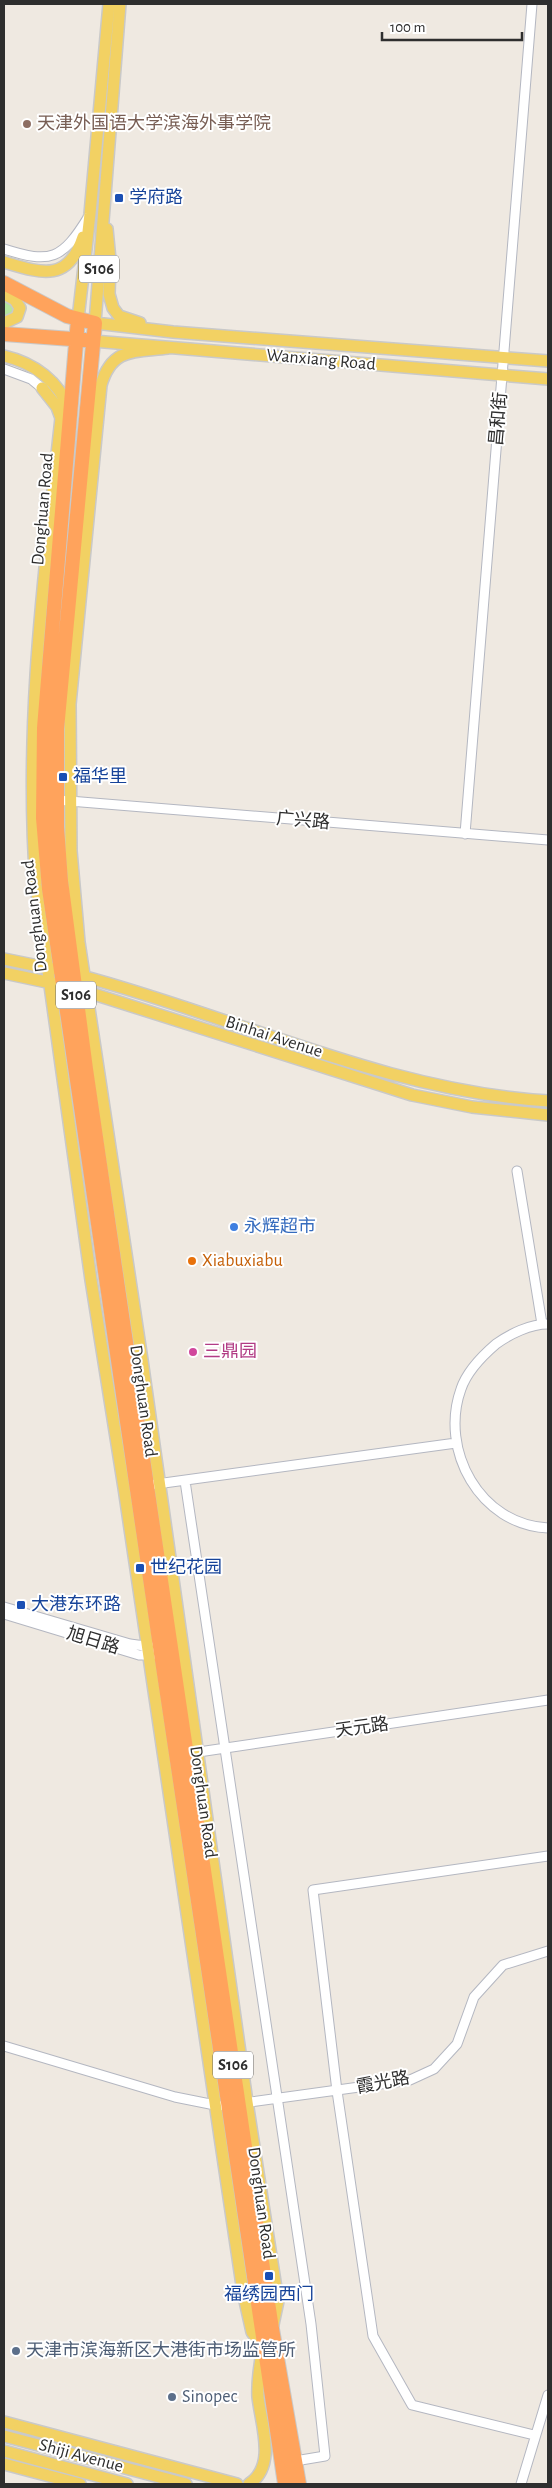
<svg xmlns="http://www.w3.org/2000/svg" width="552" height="2488" viewBox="0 0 552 2488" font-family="'Alegreya Sans','Noto Sans SC',sans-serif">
	<rect width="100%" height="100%" fill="#efe9e1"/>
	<!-- green -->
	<path fill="#b6e59e" d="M 4,298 C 10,303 15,306 13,314 L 4,319 Z"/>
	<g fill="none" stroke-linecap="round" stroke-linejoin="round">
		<defs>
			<path id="minor" d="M 4,249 C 51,264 62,260 89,216
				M 4,369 L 31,379 L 42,388
				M 57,800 L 548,840
				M 465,834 L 532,4
				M 517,1171 L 542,1324
				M 548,1324 C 530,1324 510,1334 496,1344 C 482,1356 467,1371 461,1389 C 439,1450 480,1525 548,1528
				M 185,1481 L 311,2324 L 325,2456 L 295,2461
				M 142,1486 L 456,1443
				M 4,1607 L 130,1644 L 152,1647
				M 4,1614 L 139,1655 L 155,1655
				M 192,1753 L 548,1700
				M 4,2046 L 175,2097 L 220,2106
				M 243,2103 L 410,2080 L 434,2069 L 457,2044 L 474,1997 L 503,1965 L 548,1951
				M 534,2435 L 412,2405 L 373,2336 L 337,2091 L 313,1890 L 548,1856
				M 521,2484 L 548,2395"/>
			<path id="major" d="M 120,4 L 95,323 L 173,332 L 548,361
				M 107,229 L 110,260 L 109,294 L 113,308 L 119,316 L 140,323
				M 4,262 C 41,273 68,283 83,237
				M 4,294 L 15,300 L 20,308 L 17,317 L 4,323
				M 78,319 L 90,214 L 109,4
				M 93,341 L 548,379
				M 168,348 C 135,352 112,347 101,385 L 70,704 L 71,851 L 79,942 L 142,1360 L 247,2102 L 278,2301 L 272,2329
				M 4,356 C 34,363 59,381 70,411
				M 42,388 L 57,407 L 61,418 C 44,575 24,727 36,885 L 91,1280 L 124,1488 L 243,2292 L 252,2332 L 263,2347 C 260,2363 257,2380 258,2397 C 261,2424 277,2466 249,2484
				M 4,959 L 53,969
				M 4,973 L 56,984
				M 78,975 C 235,1016 384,1091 548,1101
				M 81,990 L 412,1095 L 472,1107 L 548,1115
				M 4,2422 L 237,2484
				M 4,2436 L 186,2484
				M 4,2451 L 127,2484
				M 4,2464 L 80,2484"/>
			<path id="highway" d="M 4,283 L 67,316 L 95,323 L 57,729 L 57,827 L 61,881 L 86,1069 L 151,1513 L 272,2329 L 299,2484
				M 78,319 L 44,728 L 43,818 L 49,889 L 160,1647 L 285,2484
				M 4,334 L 85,340"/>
		</defs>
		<!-- minor casing -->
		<use href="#minor" stroke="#b4b7c1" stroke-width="11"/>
		<!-- major casing -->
		<use href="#major" stroke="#c9c9c9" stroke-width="14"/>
		<!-- highway casing -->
		<use href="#highway" stroke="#c9c9c9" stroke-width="16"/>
		<!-- minor -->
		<use href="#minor" stroke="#fff" stroke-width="9"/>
		<!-- major -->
		<use href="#major" stroke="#f2d163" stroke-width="11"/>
		<!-- highway -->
		<use href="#highway" stroke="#ffa35c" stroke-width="14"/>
	</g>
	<!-- markers -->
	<circle fill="#8d6e63" stroke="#fff" stroke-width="2" cx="27" cy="124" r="5"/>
	<g fill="#1a4fb4" stroke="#fff" stroke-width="2">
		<rect x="114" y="193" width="10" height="10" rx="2.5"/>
		<rect x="58" y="772" width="10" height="10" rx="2.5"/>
		<rect x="135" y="1563" width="10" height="10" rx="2.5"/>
		<rect x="16" y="1600" width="10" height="10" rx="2.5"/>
		<rect x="264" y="2271" width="10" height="10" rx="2.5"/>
	</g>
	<circle fill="#3f7fe0" stroke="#fff" stroke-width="2" cx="234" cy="1227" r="5"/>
	<circle fill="#e8710a" stroke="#fff" stroke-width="2" cx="192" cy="1261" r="5"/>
	<circle fill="#d1479c" stroke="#fff" stroke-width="2" cx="193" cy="1352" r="5"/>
	<g fill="#5c6f8a" stroke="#fff" stroke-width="2">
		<circle cx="16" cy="2351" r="5"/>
		<circle cx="172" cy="2397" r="5"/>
	</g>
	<g text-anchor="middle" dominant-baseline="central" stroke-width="4" stroke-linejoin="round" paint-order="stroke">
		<!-- shield labels -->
		<g fill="#fff" stroke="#6d6d6d" stroke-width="1">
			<rect x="79" y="255.5" width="40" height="27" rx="4"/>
			<rect x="56" y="981.5" width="40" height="27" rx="4"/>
			<rect x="213" y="2051.5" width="40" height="27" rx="4"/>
		</g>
		<g font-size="16" font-weight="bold" fill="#2e2e2e">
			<text x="99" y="269">S106</text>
			<text x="76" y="995">S106</text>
			<text x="233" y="2065">S106</text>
		</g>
		<!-- education labels -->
		<g font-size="18" fill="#785e54" stroke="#fff" text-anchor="start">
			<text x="37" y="124">天津外国语大学滨海外事学院</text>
		</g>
		<!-- transit labels -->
		<g font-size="18" fill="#164399" stroke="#fff" text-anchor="start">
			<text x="129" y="198">学府路</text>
			<text x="73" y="777">福华里</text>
			<text x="150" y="1568">世纪花园</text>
			<text x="31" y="1605">大港东环路</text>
			<text x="269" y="2295" text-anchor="middle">福绣园西门</text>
		</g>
		<!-- street labels -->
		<g font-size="18" fill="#2e2e2e" stroke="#fff">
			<text transform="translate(321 360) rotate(5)">Wanxiang Road</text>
			<text transform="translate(499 419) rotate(-85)">昌和街</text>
			<text transform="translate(43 509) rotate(-85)">Donghuan Road</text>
			<text transform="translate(303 821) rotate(5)">广兴路</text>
			<text transform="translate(35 916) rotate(-97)">Donghuan Road</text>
			<text transform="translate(274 1037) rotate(18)">Binhai Avenue</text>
			<text transform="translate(143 1401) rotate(82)">Donghuan Road</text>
			<text transform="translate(93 1641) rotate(17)">旭日路</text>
			<text transform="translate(362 1728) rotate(-8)">天元路</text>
			<text transform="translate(203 1802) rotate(82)">Donghuan Road</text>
			<text transform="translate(383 2083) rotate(-11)">霞光路</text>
			<text transform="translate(261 2203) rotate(82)">Donghuan Road</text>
			<text transform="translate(81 2456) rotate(15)">Shiji Avenue</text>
		</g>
		<!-- shop labels -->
		<g font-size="18" fill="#366cbe" stroke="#fff" text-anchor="start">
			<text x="244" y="1227">永辉超市</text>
		</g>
		<!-- food labels -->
		<g font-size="18" fill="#c56008" stroke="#fff" text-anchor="start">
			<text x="202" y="1261">Xiabuxiabu</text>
		</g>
		<!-- hotel labels -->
		<g font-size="18" fill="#b23c85" stroke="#fff" text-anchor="start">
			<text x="203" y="1352">三鼎园</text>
		</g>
		<!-- service labels -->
		<g font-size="18" fill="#4e5e75" stroke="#fff" text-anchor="start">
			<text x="26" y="2351">天津市滨海新区大港街市场监管所</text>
			<text x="182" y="2397">Sinopec</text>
		</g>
	</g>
	<!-- border -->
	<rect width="552" height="2488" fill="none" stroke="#2e2e2e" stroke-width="10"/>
	<!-- scale -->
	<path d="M382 32v8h140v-8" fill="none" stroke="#2e2e2e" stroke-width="2.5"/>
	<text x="390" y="32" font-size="15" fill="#2e2e2e" stroke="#ffffff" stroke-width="4" paint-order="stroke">100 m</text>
</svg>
